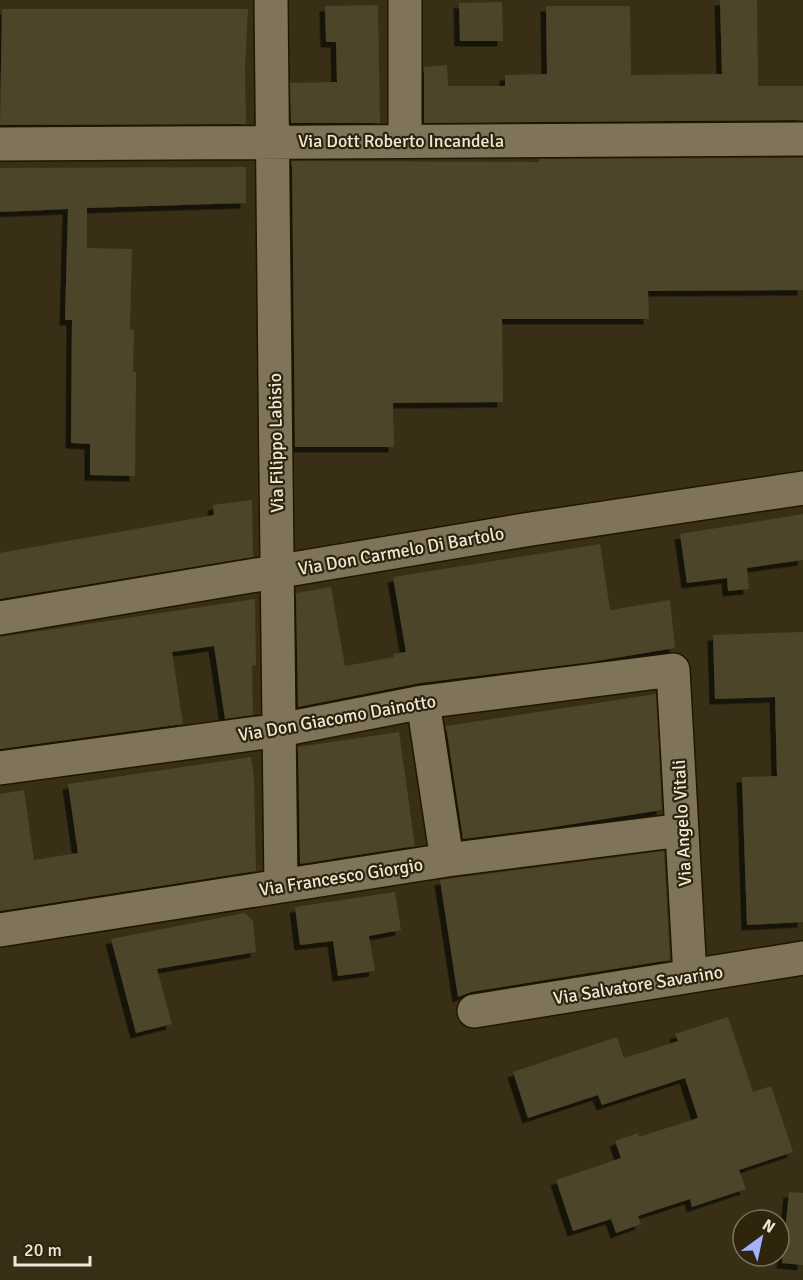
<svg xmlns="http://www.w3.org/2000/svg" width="803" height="1280" viewBox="0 0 803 1280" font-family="Signika,sans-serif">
	<defs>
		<filter id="shadow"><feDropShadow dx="-5.5" dy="5.5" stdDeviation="0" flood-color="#0009"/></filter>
	</defs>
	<rect width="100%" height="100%" fill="#382f16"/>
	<!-- building -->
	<path fill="#4e442b" filter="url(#shadow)" d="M 720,0 L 757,0 L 758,86 L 803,86 L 803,120 L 424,123 L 424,67 L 447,65 L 448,86 L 505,86 L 505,75 L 547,74 L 546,6 L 630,6 L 631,75 L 722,74 Z
		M 502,2 L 503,41 L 460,41 L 459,3 Z
		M 378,5 L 380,123 L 291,123 L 290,83 L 337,82 L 336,42 L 326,42 L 325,6 Z
		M 2,9 L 248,9 L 245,68 L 246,124 L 0,125 Z
		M 803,158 L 803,290 L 648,291 L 649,319 L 502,319 L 503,402 L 393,403 L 394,447 L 295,447 L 292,161 L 539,162 L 539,159 Z
		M 246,167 L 246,203 L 87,208 L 87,248 L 132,249 L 130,329 L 134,330 L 133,372 L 136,372 L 135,476 L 90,475 L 90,444 L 71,443 L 72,320 L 65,320 L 68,209 L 0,212 L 0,168 Z
		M 252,500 L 253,557 L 0,599 L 0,553 L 214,515 L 213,505 Z
		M 803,514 L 803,560 L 747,568 L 749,589 L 728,591 L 727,578 L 687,583 L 680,534 Z
		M 600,544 L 610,610 L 670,600 L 675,648 L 591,662 L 420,683 L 298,707 L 296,593 L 331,587 L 345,666 L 394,657 L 393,654 L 406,652 L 393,577 Z
		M 255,599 L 256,665 L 252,666 L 253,715 L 225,719 L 214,646 L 172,652 L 183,724 L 0,749 L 0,637 Z
		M 803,632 L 803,922 L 747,925 L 742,777 L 777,776 L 775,697 L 715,699 L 713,635 Z
		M 656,694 L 662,810 L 541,829 L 463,839 L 446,726 Z
		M 399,732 L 415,846 L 300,864 L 298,747 Z
		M 251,757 L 254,777 L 256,871 L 0,911 L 0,794 L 24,790 L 34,860 L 78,853 L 68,784 Z
		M 664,851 L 670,960 L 471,992 L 458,997 L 440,880 Z
		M 395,892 L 401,930 L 369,936 L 375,971 L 338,976 L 333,941 L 300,945 L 295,907 Z
		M 245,913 L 253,921 L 256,952 L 157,969 L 172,1024 L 136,1033 L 111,939 Z
		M 728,1017 L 753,1092 L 771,1086 L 793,1152 L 739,1170 L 746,1189 L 692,1207 L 690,1199 L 638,1216 L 641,1224 L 616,1233 L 611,1219 L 573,1231 L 556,1180 L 621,1158 L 615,1141 L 638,1133 L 639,1137 L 698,1118 L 685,1078 L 602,1105 L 598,1095 L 528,1118 L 513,1072 L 617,1037 L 624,1058 L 678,1041 L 675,1034 Z
		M 789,1192 L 803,1193 L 803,1265 L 782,1263 Z"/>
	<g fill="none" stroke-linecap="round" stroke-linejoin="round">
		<defs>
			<path id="minor" d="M 271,0 C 273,295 278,591 281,886
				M 405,0 L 405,141
				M 0,144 L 803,139
				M 0,618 L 531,529 L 803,488
				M 423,702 L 447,860
				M 0,768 L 280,730 L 423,702 L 673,670 L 690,976
				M 0,930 L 447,860 L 682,830
				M 474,1011 L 803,958"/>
		</defs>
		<!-- minor casing -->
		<use href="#minor" stroke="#201701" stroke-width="36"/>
		<!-- minor -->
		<use href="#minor" stroke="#7f745a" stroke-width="33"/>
	</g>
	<g text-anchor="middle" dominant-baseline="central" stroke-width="4.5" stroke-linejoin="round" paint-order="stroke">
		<!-- street labels -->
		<g font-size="18" fill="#eee8da" stroke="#2e250c">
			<text x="401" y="141">Via Dott Roberto Incandela</text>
			<text transform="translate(276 443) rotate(-91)">Via Filippo Labisio</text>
			<text transform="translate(401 551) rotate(-10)">Via Don Carmelo Di Bartolo</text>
			<text transform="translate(337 718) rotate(-10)">Via Don Giacomo Dainotto</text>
			<text transform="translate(682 823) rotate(-93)">Via Angelo Vitali</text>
			<text transform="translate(341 877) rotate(-9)">Via Francesco Giorgio</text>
			<text transform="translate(638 985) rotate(-9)">Via Salvatore Savarino</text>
		</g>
	</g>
	<!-- north arrow -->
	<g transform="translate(761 1238) rotate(33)"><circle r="28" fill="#2e250c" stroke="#7b735e" stroke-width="1.5"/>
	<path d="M0-4.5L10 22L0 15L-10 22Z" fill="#a6b1fc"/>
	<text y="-9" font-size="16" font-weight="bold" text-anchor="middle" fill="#eee8da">N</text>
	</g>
	<!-- scale -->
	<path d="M15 1256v9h75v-9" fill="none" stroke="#eee8da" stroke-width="3"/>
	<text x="24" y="1256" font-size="18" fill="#eee8da" stroke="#2e250c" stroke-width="4.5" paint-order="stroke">20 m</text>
</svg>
